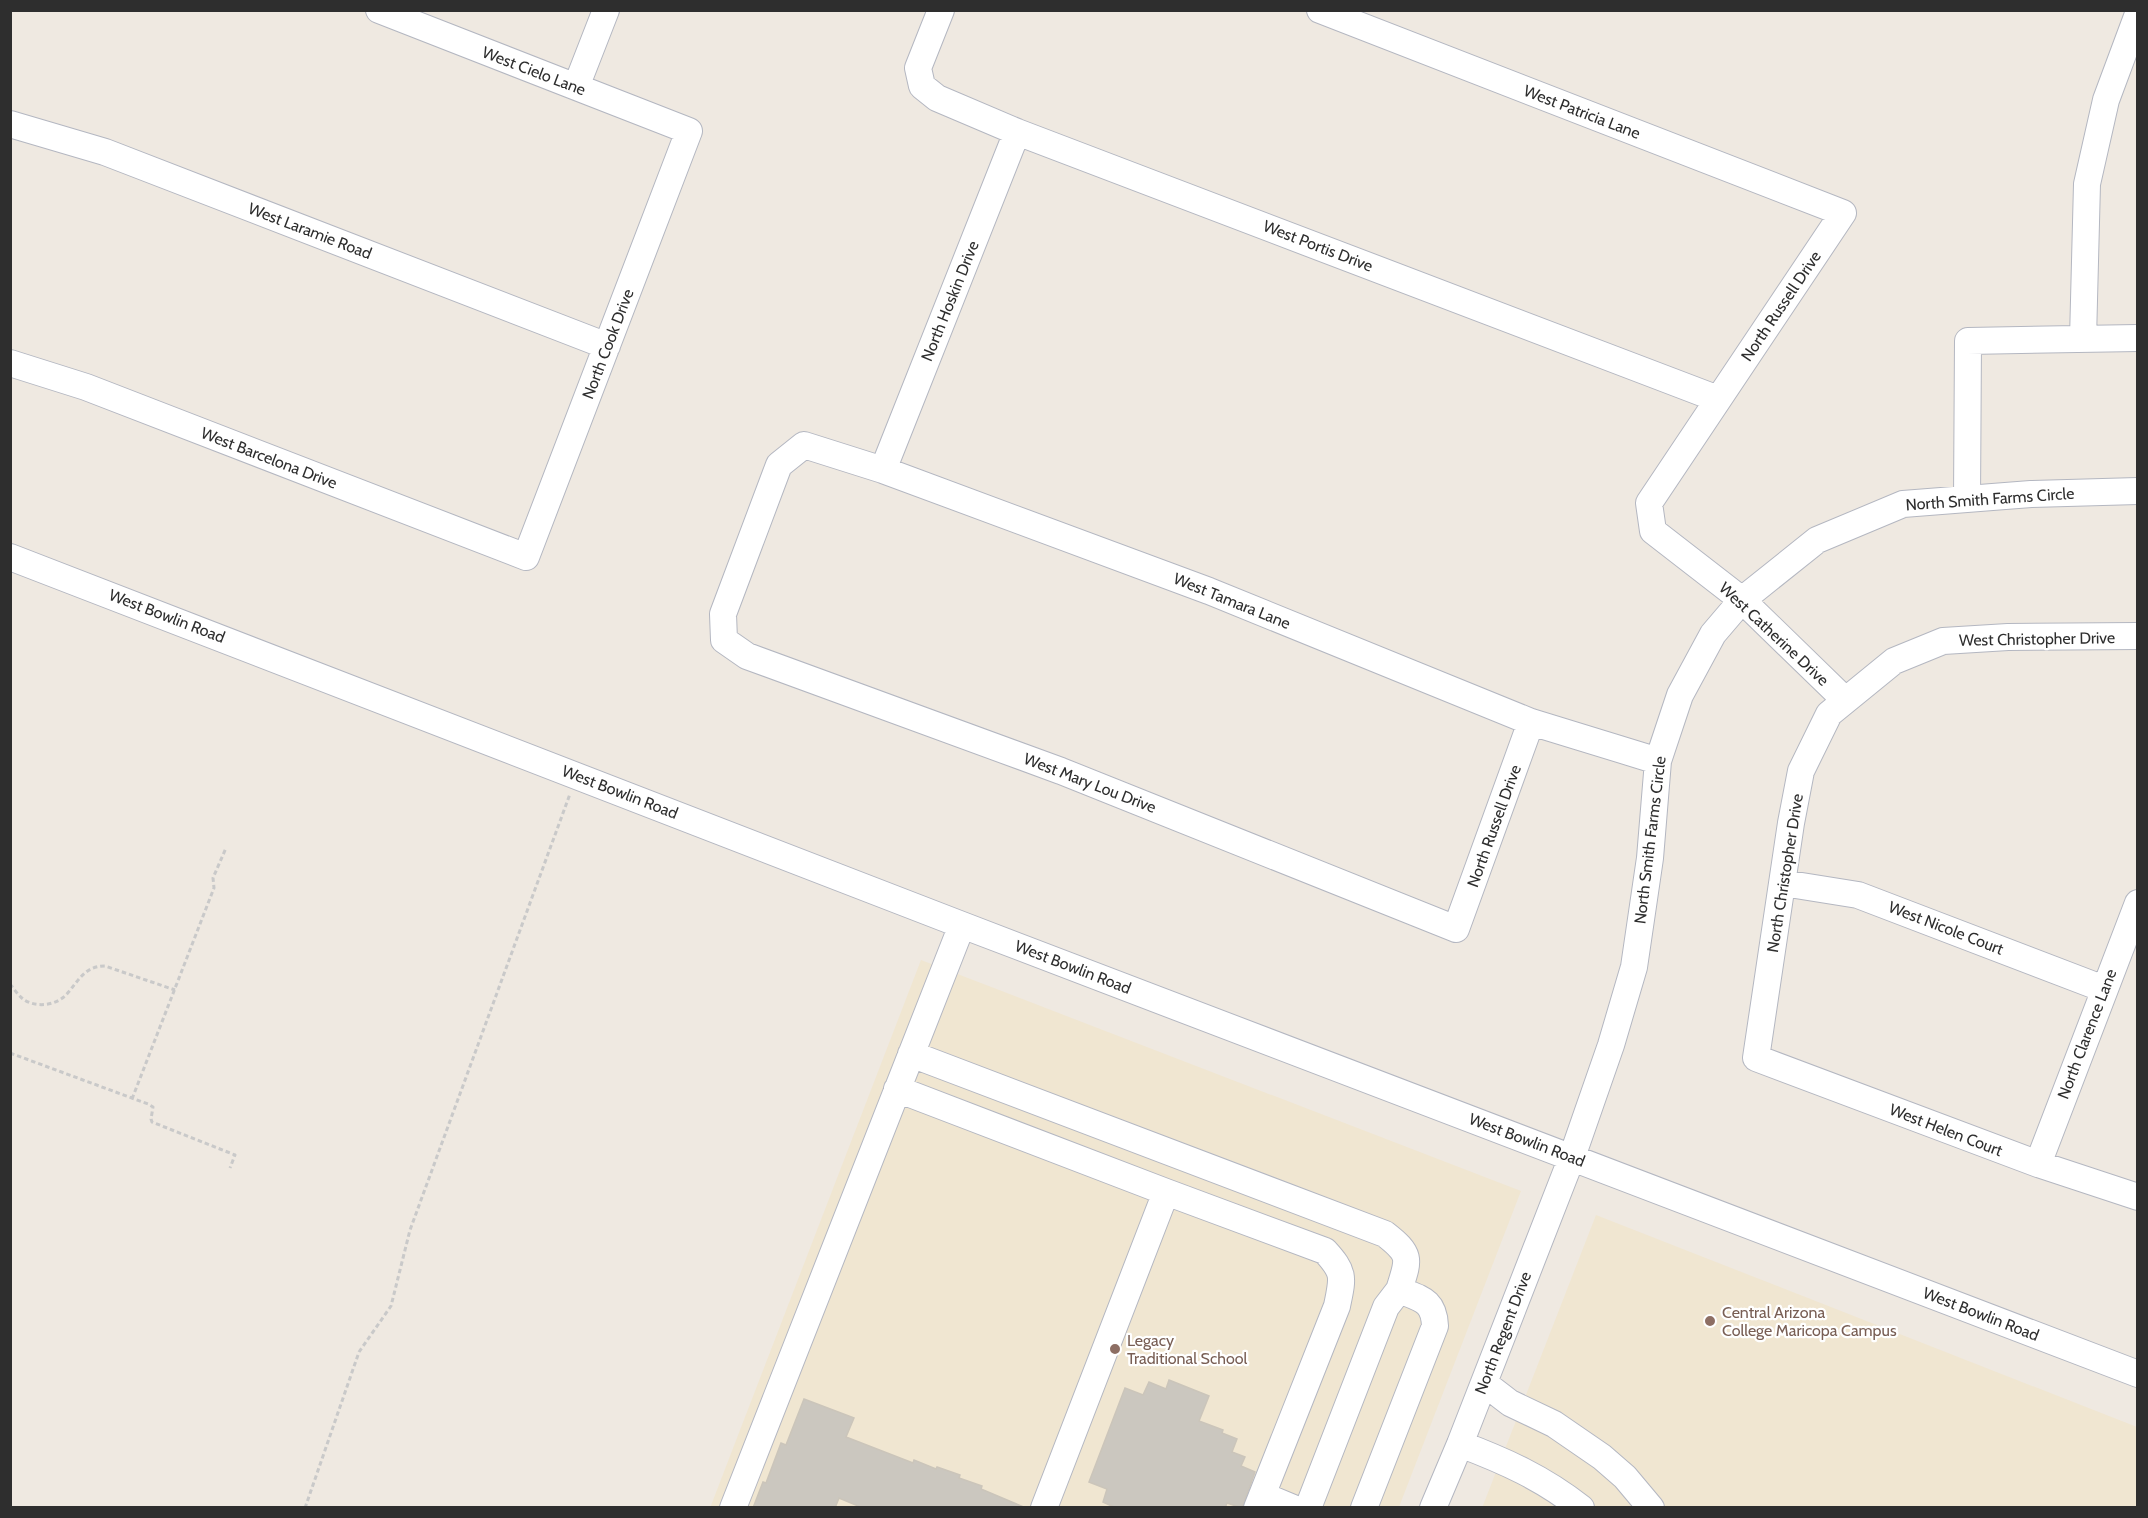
<svg xmlns="http://www.w3.org/2000/svg" width="2148" height="1518" viewBox="0 0 2148 1518" font-family="Cabin,sans-serif">
	<rect width="100%" height="100%" fill="#efe9e1"/>
	<!-- education -->
	<path fill="#f0e6d1" d="M 921,960 L 1521,1191 L 1399,1507 L 710,1508 Z
		M 1596,1215 L 2137,1427 L 2137,1507 L 1482,1508 Z"/>
	<!-- building -->
	<path fill="#cbc7bf" stroke="#cbc5ba" stroke-width="1.5" d="M 1169,1380 L 1209,1396 L 1199,1421 L 1223,1430 L 1222,1433 L 1237,1439 L 1232,1452 L 1245,1457 L 1241,1466 L 1255,1472 L 1242,1508 L 1227,1503 L 1225,1508 L 1116,1508 L 1103,1502 L 1107,1489 L 1089,1482 L 1125,1388 L 1143,1395 L 1149,1382 L 1166,1389 Z
		M 804,1399 L 854,1418 L 846,1437 L 913,1463 L 914,1460 L 936,1469 L 937,1467 L 960,1475 L 959,1478 L 982,1486 L 981,1489 L 1026,1508 L 863,1508 L 839,1498 L 835,1508 L 753,1508 L 763,1482 L 766,1483 L 781,1443 L 786,1445 Z"/>
	<g fill="none" stroke-linecap="round" stroke-linejoin="round">
		<defs>
			<path id="minor" d="M 941,10 L 918,68 L 922,86 L 937,98 L 1017,132 L 1718,399
				M 1320,10 L 1843,213 L 1649,503 L 1653,531 L 1742,600 L 1845,700
				M 576,87 L 606,10
				M 10,124 L 105,152 L 607,346
				M 2083,339 L 2087,184 L 2106,100 L 2138,14
				M 10,363 L 86,387 L 526,557 L 689,131 L 379,10
				M 883,470 L 1017,132
				M 1967,499 L 1968,341 L 2138,338
				M 10,557 L 962,925 L 2138,1374
				M 2138,636 L 2008,637 L 1943,641 L 1894,661 L 1829,714 L 1801,771 L 1791,823 L 1756,1058 L 2038,1164 L 2138,1197
				M 1531,722 L 1456,929 L 1061,771 L 747,656 L 724,640 L 723,614 L 779,465 L 804,445 L 883,470 L 1209,591 L 1531,722 L 1658,761
				M 1783,883 L 1858,895 L 2104,989
				M 911,1054 L 1385,1234 C 1412,1255 1409,1259 1399,1290 C 1421,1299 1434,1300 1435,1326 L 1364,1508
				M 897,1089 L 1166,1192 L 1325,1251 C 1345,1273 1343,1277 1337,1306 L 1257,1508
				M 2038,1164 L 2138,903
				M 1484,1383 L 1510,1403 L 1554,1424 L 1602,1457 L 1625,1477 L 1651,1508
				M 1460,1444 C 1505,1461 1543,1478 1581,1508
				M 1262,1495 L 1293,1508
				M 733,1508 L 962,925
				M 1044,1508 L 1166,1192
				M 1308,1508 L 1386,1307 L 1399,1290
				M 1433,1508 L 1460,1444 L 1572,1157 L 1611,1045 L 1634,967 L 1650,858 L 1658,761 L 1680,695 L 1713,634 L 1742,600 L 1817,540 L 1903,504 L 2031,494 L 2138,491"/>
		</defs>
		<!-- minor casing -->
		<use href="#minor" stroke="#b4b7c1" stroke-width="28"/>
		<!-- path -->
		<path stroke="#c9c9c9" stroke-width="3" stroke-dasharray="4.5 3" stroke-linecap="butt" d="M 10,984 C 14,989 18,995 23,999 C 35,1008 55,1006 66,995 C 78,982 84,966 105,966 L 175,990
			M 10,1053 L 148,1104 L 153,1107 L 151,1119 L 152,1122 L 235,1155 L 230,1168
			M 132,1099 L 214,888 L 213,878 L 226,848
			M 305,1508 L 359,1352 L 391,1306 L 410,1230 L 570,794"/>
		<!-- minor -->
		<use href="#minor" stroke="#fff" stroke-width="26"/>
	</g>
	<!-- markers -->
	<g fill="#8d6e63" stroke="#fff" stroke-width="2">
		<circle cx="1710" cy="1321" r="6"/>
		<circle cx="1115" cy="1349" r="6"/>
	</g>
	<g text-anchor="middle" dominant-baseline="central" stroke-width="4.5" stroke-linejoin="round" paint-order="stroke">
		<!-- street labels -->
		<g font-size="16" fill="#2e2e2e" stroke="#fff">
			<text transform="translate(534 71) rotate(21)">West Cielo Lane</text>
			<text transform="translate(1582 112) rotate(21)">West Patricia Lane</text>
			<text transform="translate(310 231) rotate(21)">West Laramie Road</text>
			<text transform="translate(1318 246) rotate(21)">West Portis Drive</text>
			<text transform="translate(950 301) rotate(-68)">North Hoskin Drive</text>
			<text transform="translate(1781 306) rotate(-56)">North Russell Drive</text>
			<text transform="translate(608 344) rotate(-69)">North Cook Drive</text>
			<text transform="translate(269 458) rotate(21)">West Barcelona Drive</text>
			<text transform="translate(1990 499) rotate(-4)">North Smith Farms Circle</text>
			<text transform="translate(1232 601) rotate(22)">West Tamara Lane</text>
			<text transform="translate(167 616) rotate(21)">West Bowlin Road</text>
			<text transform="translate(1774 634) rotate(43)">West Catherine Drive</text>
			<text transform="translate(2037 639) rotate(-1)">West Christopher Drive</text>
			<text transform="translate(1090 783) rotate(21)">West Mary Lou Drive</text>
			<text transform="translate(620 792) rotate(21)">West Bowlin Road</text>
			<text transform="translate(1494 826) rotate(-70)">North Russell Drive</text>
			<text transform="translate(1650 840) rotate(-83)">North Smith Farms Circle</text>
			<text transform="translate(1785 873) rotate(-81)">North Christopher Drive</text>
			<text transform="translate(1946 928) rotate(21)">West Nicole Court</text>
			<text transform="translate(1073 967) rotate(21)">West Bowlin Road</text>
			<text transform="translate(2087 1034) rotate(-69)">North Clarence Lane</text>
			<text transform="translate(1946 1130) rotate(21)">West Helen Court</text>
			<text transform="translate(1527 1140) rotate(21)">West Bowlin Road</text>
			<text transform="translate(1981 1314) rotate(21)">West Bowlin Road</text>
			<text transform="translate(1503 1333) rotate(-69)">North Regent Drive</text>
		</g>
		<!-- education labels -->
		<g font-size="16" fill="#785e54" stroke="#fff" text-anchor="start">
			<text x="1722" y="1312">Central Arizona<tspan x="1722" dy="18">College Maricopa Campus</tspan></text>
			<text x="1127" y="1340">Legacy<tspan x="1127" dy="18">Traditional School</tspan></text>
		</g>
	</g>
	<!-- border -->
	<rect width="2148" height="1518" fill="none" stroke="#2e2e2e" stroke-width="24"/>
</svg>
